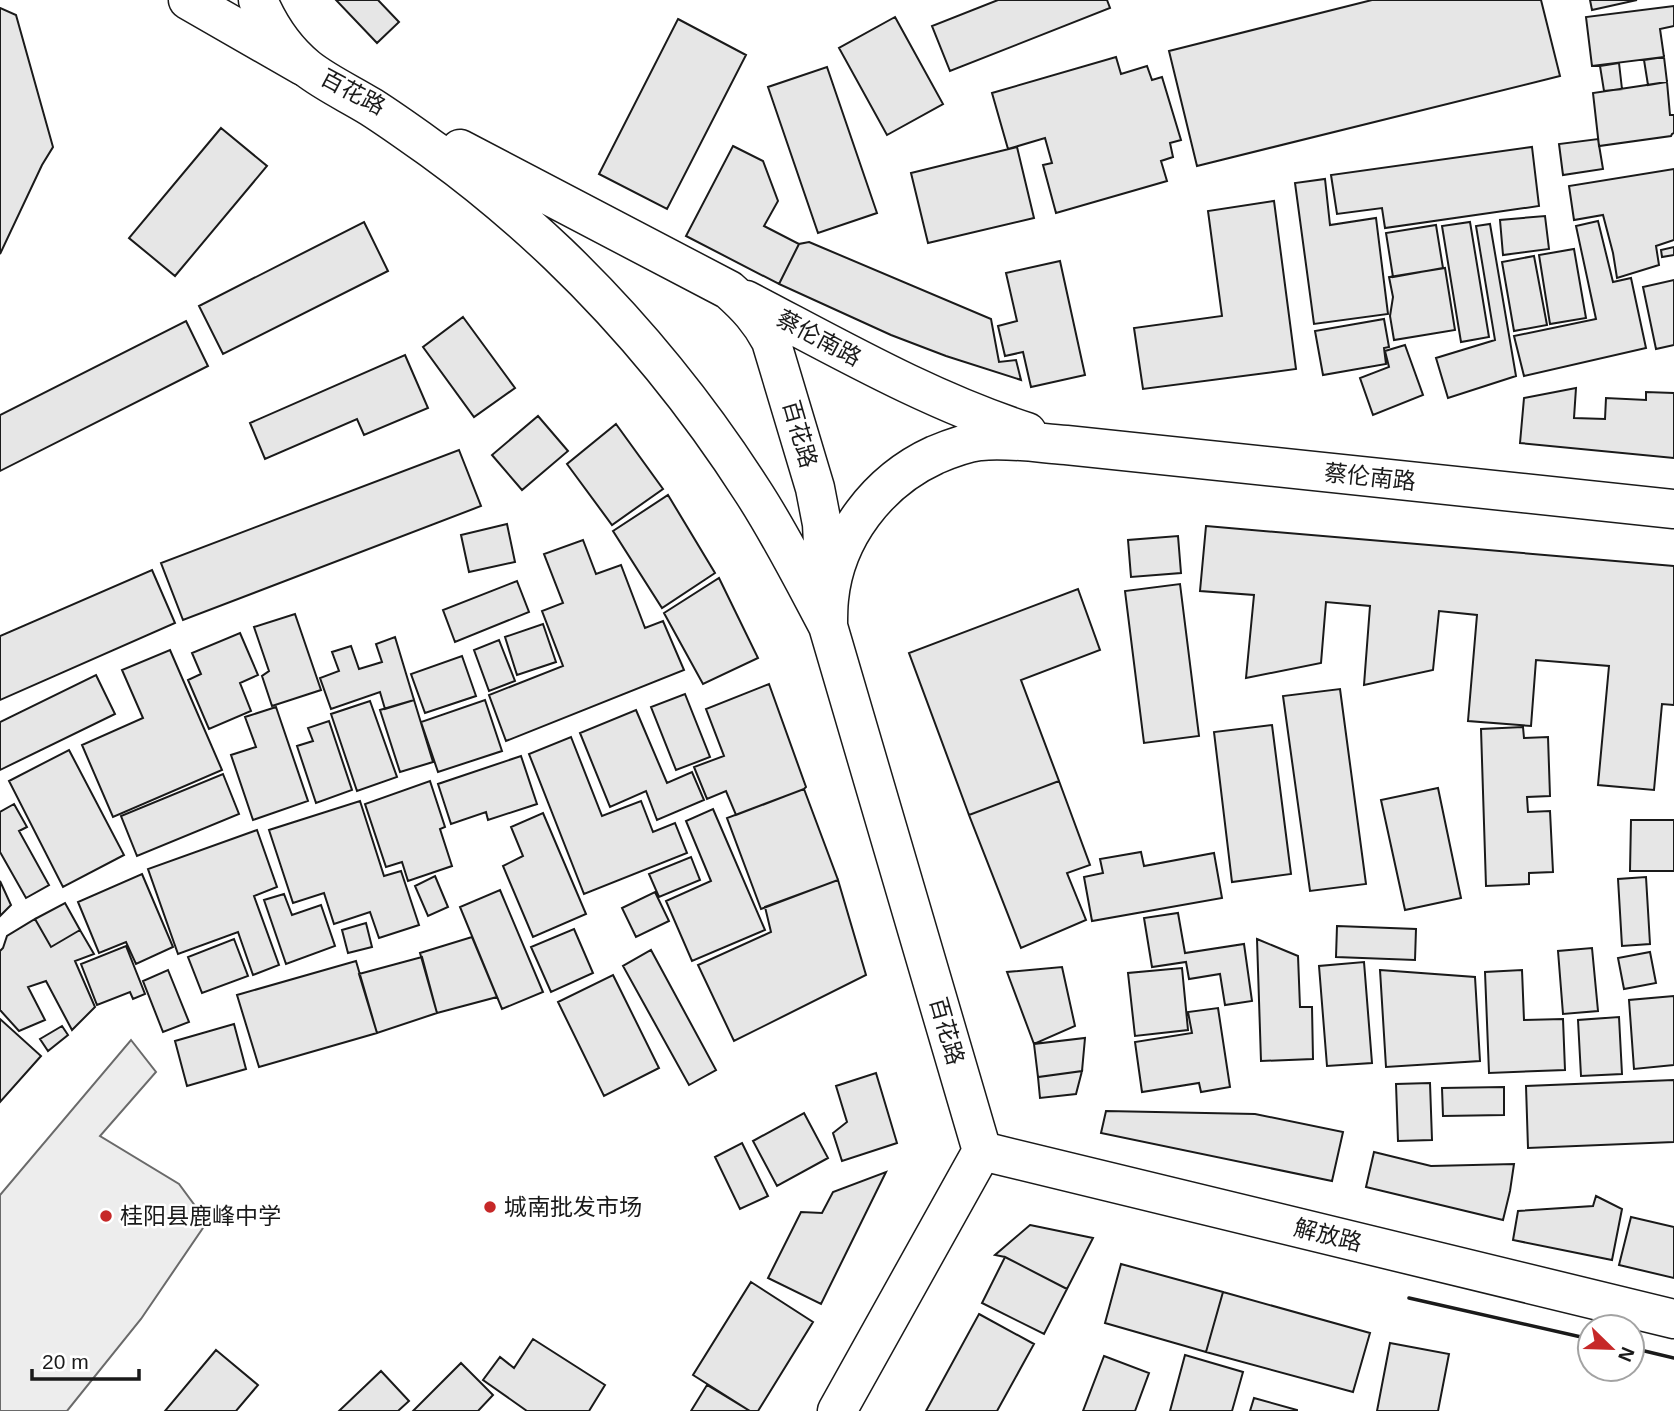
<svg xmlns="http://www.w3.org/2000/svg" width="1674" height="1411" viewBox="0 0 1674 1411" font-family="Helvetica,'Noto Sans SC',sans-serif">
	<rect width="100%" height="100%" fill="#fff"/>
	<!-- green -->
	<path fill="#ededed" stroke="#6a6a6a" stroke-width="2" d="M 131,1040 L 156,1072 L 100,1136 L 179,1184 L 207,1222 L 141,1319 L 67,1411 L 0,1411 L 0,1195 Z"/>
	<!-- building -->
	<path fill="#e6e6e6" stroke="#1a1a1a" stroke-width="2" d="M 336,0 L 378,0 L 399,22 L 377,43 Z
		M 998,0 L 1107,0 L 1110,8 L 950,71 L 932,26 Z
		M 1372,0 L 1541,0 L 1560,76 L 1197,166 L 1169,51 Z
		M 1590,0 L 1637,0 L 1592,10 Z
		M 1674,6 L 1674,26 L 1660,29 L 1664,57 L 1592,66 L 1586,17 Z
		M 0,8 L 16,15 L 53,147 L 42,165 L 0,254 Z
		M 895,17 L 943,104 L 887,135 L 839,48 Z
		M 678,19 L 746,55 L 667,209 L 599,174 Z
		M 1116,57 L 1121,74 L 1147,66 L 1152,80 L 1162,77 L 1181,140 L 1170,143 L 1173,157 L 1161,161 L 1167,181 L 1056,213 L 1043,165 L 1052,163 L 1045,138 L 1008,149 L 992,93 Z
		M 1664,57 L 1667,82 L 1648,85 L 1644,60 Z
		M 1619,63 L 1622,89 L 1604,91 L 1600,66 Z
		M 827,67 L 877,213 L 818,233 L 768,87 Z
		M 1667,82 L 1670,115 L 1674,115 L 1674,133 L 1672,134 L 1671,136 L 1599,146 L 1593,93 Z
		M 221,128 L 267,166 L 175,276 L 129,238 Z
		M 1598,139 L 1603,169 L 1563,175 L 1559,144 Z
		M 733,146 L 763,161 L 778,201 L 764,226 L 799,244 L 779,284 L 686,236 Z
		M 1017,147 L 1034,218 L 928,243 L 911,173 Z
		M 1532,147 L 1539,206 L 1385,228 L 1382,208 L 1337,214 L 1331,175 Z
		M 1674,169 L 1674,240 L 1656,246 L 1659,265 L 1617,278 L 1613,253 L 1603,215 L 1574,220 L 1569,186 Z
		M 1325,179 L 1330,225 L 1376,218 L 1388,314 L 1314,324 L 1295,183 Z
		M 1274,201 L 1296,369 L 1143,389 L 1134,328 L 1222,316 L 1208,211 Z
		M 1545,216 L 1549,249 L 1503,255 L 1500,220 Z
		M 1598,221 L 1613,282 L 1631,278 L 1646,348 L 1524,376 L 1514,336 L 1596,319 L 1576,226 Z
		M 364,222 L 388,271 L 223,354 L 199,306 Z
		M 1470,222 L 1489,337 L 1461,342 L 1442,226 Z
		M 1490,224 L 1516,376 L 1448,398 L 1436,358 L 1495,340 L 1476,226 Z
		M 1436,225 L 1443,268 L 1393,277 L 1386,233 Z
		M 809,242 L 991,319 L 999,362 L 1016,360 L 1021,380 L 946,356 L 891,335 L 779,284 L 799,244 Z
		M 1674,247 L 1674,255 L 1662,257 L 1661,250 Z
		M 1574,249 L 1586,318 L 1550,324 L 1539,255 Z
		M 1534,256 L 1547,325 L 1514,331 L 1502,262 Z
		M 1060,261 L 1085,375 L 1031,387 L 1023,352 L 1005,356 L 998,326 L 1017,321 L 1006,273 Z
		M 1445,268 L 1455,330 L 1394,340 L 1390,316 L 1393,297 L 1389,277 Z
		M 1674,280 L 1674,345 L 1656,349 L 1643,287 Z
		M 463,317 L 515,388 L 474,417 L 423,347 Z
		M 1384,319 L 1389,347 L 1384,348 L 1386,364 L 1323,375 L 1315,331 Z
		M 186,321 L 208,366 L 0,471 L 0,415 Z
		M 1405,345 L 1423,395 L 1373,415 L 1360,378 L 1389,367 L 1385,351 Z
		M 405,355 L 428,408 L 364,435 L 357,419 L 265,459 L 250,423 Z
		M 1576,388 L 1574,418 L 1605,419 L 1606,398 L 1646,400 L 1646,392 L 1674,393 L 1674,458 L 1520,443 L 1524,398 Z
		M 538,416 L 568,451 L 522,490 L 492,455 Z
		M 616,424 L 663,489 L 612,525 L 567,464 Z
		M 459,450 L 481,506 L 183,620 L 161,563 Z
		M 668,495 L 715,573 L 662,608 L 613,531 Z
		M 507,524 L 515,562 L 469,572 L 461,535 Z
		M 1206,526 L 1674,566 L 1674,705 L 1662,704 L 1654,790 L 1598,785 L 1609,666 L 1536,660 L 1531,726 L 1468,721 L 1477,615 L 1439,611 L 1433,670 L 1364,685 L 1370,606 L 1326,602 L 1321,663 L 1246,678 L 1254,595 L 1200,591 Z
		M 1178,536 L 1181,573 L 1131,577 L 1128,540 Z
		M 583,540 L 596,574 L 621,565 L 645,628 L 663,621 L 684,670 L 506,741 L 489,695 L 563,666 L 542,611 L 563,603 L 544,554 Z
		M 152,570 L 175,623 L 0,700 L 0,636 Z
		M 719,578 L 758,658 L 703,684 L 664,613 Z
		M 517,581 L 529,612 L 455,642 L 443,610 Z
		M 1180,584 L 1199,736 L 1144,743 L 1125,591 Z
		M 1078,589 L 1100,650 L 1021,680 L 1059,781 L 969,815 L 909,653 Z
		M 295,614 L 321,690 L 272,706 L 262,676 L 269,671 L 254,627 Z
		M 543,624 L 556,662 L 517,675 L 505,637 Z
		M 240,633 L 258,675 L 240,683 L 251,711 L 209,729 L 188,680 L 201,674 L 192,653 Z
		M 395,637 L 414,700 L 385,709 L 380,692 L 331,709 L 320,678 L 339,671 L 332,652 L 351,646 L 359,669 L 382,662 L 376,644 Z
		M 499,640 L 515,681 L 489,691 L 474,650 Z
		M 170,650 L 222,770 L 113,817 L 82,745 L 143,718 L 122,670 Z
		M 462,656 L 476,696 L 425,713 L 411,674 Z
		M 96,675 L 115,714 L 0,770 L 0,722 Z
		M 769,684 L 806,787 L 804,789 L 736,815 L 726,791 L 707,799 L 694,767 L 724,756 L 706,709 Z
		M 1340,689 L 1366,884 L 1310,891 L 1283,696 Z
		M 685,694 L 710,757 L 676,770 L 651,707 Z
		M 414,700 L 433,762 L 400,772 L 380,710 Z
		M 485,700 L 502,751 L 438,772 L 421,722 Z
		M 370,701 L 397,777 L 357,791 L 331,714 Z
		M 276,707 L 308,801 L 253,820 L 231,755 L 256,747 L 245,717 Z
		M 636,710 L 667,783 L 692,772 L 704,800 L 657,820 L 646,791 L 610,807 L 580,733 Z
		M 329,721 L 352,790 L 316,803 L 297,746 L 313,741 L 308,728 Z
		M 1272,725 L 1291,874 L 1232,882 L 1214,732 Z
		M 1523,727 L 1524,738 L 1548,737 L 1550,796 L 1527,797 L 1528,812 L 1550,811 L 1553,872 L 1529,873 L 1529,884 L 1486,886 L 1481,729 Z
		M 571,737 L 602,816 L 641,801 L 653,832 L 675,823 L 687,853 L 584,894 L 529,754 Z
		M 69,750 L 124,855 L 63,887 L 9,781 Z
		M 521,756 L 537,804 L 488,820 L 486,812 L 451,824 L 438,784 Z
		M 223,774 L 239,814 L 137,856 L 121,816 Z
		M 430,781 L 445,827 L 440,829 L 452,866 L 408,881 L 402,862 L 386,867 L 365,804 Z
		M 1059,781 L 1090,865 L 1067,873 L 1086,920 L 1021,948 L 969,815 Z
		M 1438,788 L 1461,898 L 1405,910 L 1381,800 Z
		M 804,789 L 838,880 L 761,909 L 727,818 Z
		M 360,801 L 384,876 L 401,871 L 419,925 L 379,938 L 370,912 L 334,924 L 324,893 L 293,903 L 269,830 Z
		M 14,804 L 27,827 L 19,831 L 49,885 L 26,898 L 0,852 L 0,812 Z
		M 713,809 L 765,930 L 692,961 L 666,901 L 711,881 L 686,821 Z
		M 543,813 L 586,914 L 533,937 L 503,866 L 523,856 L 511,827 Z
		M 1631,820 L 1674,820 L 1674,871 L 1630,871 Z
		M 257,830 L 277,887 L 254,896 L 279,965 L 253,975 L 238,932 L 178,954 L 148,869 Z
		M 1141,852 L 1144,866 L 1214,853 L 1222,898 L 1092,921 L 1084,877 L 1103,873 L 1100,859 Z
		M 691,857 L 700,880 L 659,897 L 649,874 Z
		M 142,874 L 173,947 L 136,964 L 126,942 L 99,953 L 78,902 Z
		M 435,876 L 448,907 L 428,916 L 415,886 Z
		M 1646,877 L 1650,944 L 1622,946 L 1618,879 Z
		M 838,880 L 866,975 L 734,1041 L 698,965 L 771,932 L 765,907 Z
		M 0,881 L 11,905 L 0,916 Z
		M 500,890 L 543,992 L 502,1009 L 460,907 Z
		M 655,892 L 669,921 L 636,937 L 622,908 Z
		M 284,894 L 292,915 L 321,905 L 335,946 L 286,964 L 264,900 Z
		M 65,903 L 80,930 L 51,947 L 35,919 Z
		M 1178,913 L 1185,953 L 1244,944 L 1252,1001 L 1225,1005 L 1220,974 L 1189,979 L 1186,962 L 1152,967 L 1144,918 Z
		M 35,919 L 51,947 L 80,930 L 94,954 L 75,961 L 95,1007 L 72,1030 L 46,981 L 28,987 L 45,1020 L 19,1031 L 0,1010 L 0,951 L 3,948 L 7,936 Z
		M 366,923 L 372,947 L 348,953 L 342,930 Z
		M 1337,926 L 1416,929 L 1415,960 L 1336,957 Z
		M 574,929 L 593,973 L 551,992 L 531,947 Z
		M 472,937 L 497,997 L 437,1013 L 420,953 Z
		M 234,939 L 248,976 L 202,993 L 188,957 Z
		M 1257,939 L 1298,956 L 1300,1007 L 1312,1007 L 1313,1059 L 1261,1061 Z
		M 126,946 L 145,994 L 133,999 L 130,992 L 97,1005 L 81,964 Z
		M 1592,948 L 1598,1011 L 1563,1014 L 1558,951 Z
		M 651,950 L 716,1070 L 689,1085 L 623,966 Z
		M 1650,952 L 1656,983 L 1624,989 L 1618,958 Z
		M 422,957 L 437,1013 L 377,1033 L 359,974 Z
		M 356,961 L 377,1033 L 259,1067 L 237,995 Z
		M 1364,962 L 1372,1063 L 1327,1066 L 1319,966 Z
		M 1062,967 L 1075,1026 L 1034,1044 L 1007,972 Z
		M 1182,968 L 1188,1030 L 1135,1036 L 1128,973 Z
		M 168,970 L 189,1022 L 163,1032 L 143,981 Z
		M 1380,970 L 1475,977 L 1480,1061 L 1386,1067 Z
		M 1522,970 L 1524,1020 L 1563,1019 L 1565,1070 L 1489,1073 L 1485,972 Z
		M 613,975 L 659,1068 L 604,1096 L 558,1002 Z
		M 1674,996 L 1674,1065 L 1634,1069 L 1629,1000 Z
		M 1218,1008 L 1230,1087 L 1201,1092 L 1199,1083 L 1142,1092 L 1135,1042 L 1192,1033 L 1188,1012 Z
		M 1619,1017 L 1622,1074 L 1581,1076 L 1578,1020 Z
		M 0,1019 L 41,1056 L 0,1102 Z
		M 234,1024 L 246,1069 L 187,1086 L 175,1041 Z
		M 62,1026 L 68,1035 L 48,1051 L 40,1039 Z
		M 1085,1038 L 1082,1071 L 1038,1077 L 1034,1044 Z
		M 1082,1071 L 1076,1094 L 1040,1098 L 1038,1077 Z
		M 876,1073 L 897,1143 L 842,1161 L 833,1133 L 847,1122 L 836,1086 Z
		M 1674,1080 L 1674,1142 L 1528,1148 L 1526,1086 Z
		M 1430,1083 L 1432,1140 L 1398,1141 L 1396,1084 Z
		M 1504,1087 L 1504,1115 L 1443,1116 L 1442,1088 Z
		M 1106,1111 L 1255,1114 L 1343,1132 L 1332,1181 L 1101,1133 Z
		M 804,1113 L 828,1158 L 777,1186 L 753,1141 Z
		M 742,1143 L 768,1196 L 740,1209 L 715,1157 Z
		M 1374,1152 L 1431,1166 L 1514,1164 L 1510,1191 L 1503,1220 L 1366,1187 Z
		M 886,1172 L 821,1304 L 768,1278 L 801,1212 L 822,1213 L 833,1192 Z
		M 1596,1196 L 1622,1209 L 1612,1260 L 1513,1240 L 1518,1211 L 1593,1206 Z
		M 1631,1217 L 1674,1227 L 1674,1278 L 1619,1265 Z
		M 1030,1225 L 1093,1238 L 1067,1289 L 1005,1257 L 995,1255 Z
		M 1005,1257 L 1067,1289 L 1044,1334 L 982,1303 Z
		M 1121,1264 L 1223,1292 L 1206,1352 L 1105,1323 Z
		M 751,1282 L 813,1322 L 758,1411 L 750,1411 L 693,1375 Z
		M 1223,1292 L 1370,1333 L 1353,1392 L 1206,1352 Z
		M 979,1314 L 1034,1344 L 997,1411 L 926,1411 Z
		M 533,1339 L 605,1385 L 589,1411 L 527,1411 L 483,1380 L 500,1357 L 514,1368 Z
		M 1390,1343 L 1449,1354 L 1438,1411 L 1377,1411 Z
		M 216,1350 L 258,1385 L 236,1411 L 165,1411 Z
		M 1185,1355 L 1243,1372 L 1232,1411 L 1170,1411 Z
		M 1104,1356 L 1149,1373 L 1135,1411 L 1083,1411 Z
		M 461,1363 L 493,1395 L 478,1411 L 413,1411 Z
		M 381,1371 L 409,1401 L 398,1411 L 339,1411 Z
		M 707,1385 L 750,1411 L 691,1411 Z
		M 1254,1398 L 1297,1410 L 1297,1411 L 1250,1411 Z"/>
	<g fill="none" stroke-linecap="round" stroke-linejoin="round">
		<defs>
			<path id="minor" d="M 188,0 L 303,66
				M 982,1151 L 1674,1319"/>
			<path id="major" d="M 258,0 C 269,26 285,50 307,68 C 326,83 350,94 371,107 C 393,121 415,137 436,152 C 479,183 520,218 558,254 C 632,325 698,406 753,492 C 781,535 804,581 828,626 L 982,1151 L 837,1411
				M 460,149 L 729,290 C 747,306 760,320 771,341 L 815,488 L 822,524 L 825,582
				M 746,300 C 838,348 928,400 1027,432
				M 828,626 C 828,617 828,608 829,599 C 835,537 878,481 935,455 C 949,449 965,443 980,441 C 1008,438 1038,443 1066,445 L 1674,509"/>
		</defs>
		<!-- minor casing -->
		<use href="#minor" stroke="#1a1a1a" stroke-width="41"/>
		<!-- major casing -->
		<use href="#major" stroke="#1a1a1a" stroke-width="41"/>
		<!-- minor -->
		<use href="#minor" stroke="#fff" stroke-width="38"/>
		<!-- major -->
		<use href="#major" stroke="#fff" stroke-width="38"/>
		<!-- wall -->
		<path stroke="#1a1a1a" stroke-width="3.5" d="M 1409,1298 L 1590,1339
			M 1632,1348 L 1674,1358"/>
	</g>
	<!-- markers -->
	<g fill="#c62828" stroke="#fff" stroke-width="2.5">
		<circle cx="490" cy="1207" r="7"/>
		<circle cx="106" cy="1216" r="7"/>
	</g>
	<g text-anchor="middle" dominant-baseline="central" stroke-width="5" stroke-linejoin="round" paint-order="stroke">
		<!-- street labels -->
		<g font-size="23" fill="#1a1a1a" stroke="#fff">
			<text transform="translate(353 92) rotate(28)">百花路</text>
			<text transform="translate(819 338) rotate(28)">蔡伦南路</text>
			<text transform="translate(800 434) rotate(74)">百花路</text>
			<text transform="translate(1370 477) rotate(6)">蔡伦南路</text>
			<text transform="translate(947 1031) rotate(74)">百花路</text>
			<text transform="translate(1328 1235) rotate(14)">解放路</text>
		</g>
		<!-- poi labels -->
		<g font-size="23" fill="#1a1a1a" stroke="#fff" text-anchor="start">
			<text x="504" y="1207">城南批发市场</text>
			<text x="120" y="1216">桂阳县鹿峰中学</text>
		</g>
	</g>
	<!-- north arrow -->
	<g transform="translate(1611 1348) rotate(113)"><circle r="33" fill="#ffffff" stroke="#a3a3a3" stroke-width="2"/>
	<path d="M0-5L12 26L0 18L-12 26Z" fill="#c62828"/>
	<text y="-10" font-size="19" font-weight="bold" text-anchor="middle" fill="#1a1a1a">N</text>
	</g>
	<!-- scale -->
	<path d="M32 1369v10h107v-10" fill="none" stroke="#1a1a1a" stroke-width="3.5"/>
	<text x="42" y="1369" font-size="21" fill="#1a1a1a" stroke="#ffffff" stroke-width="5" paint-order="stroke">20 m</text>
</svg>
